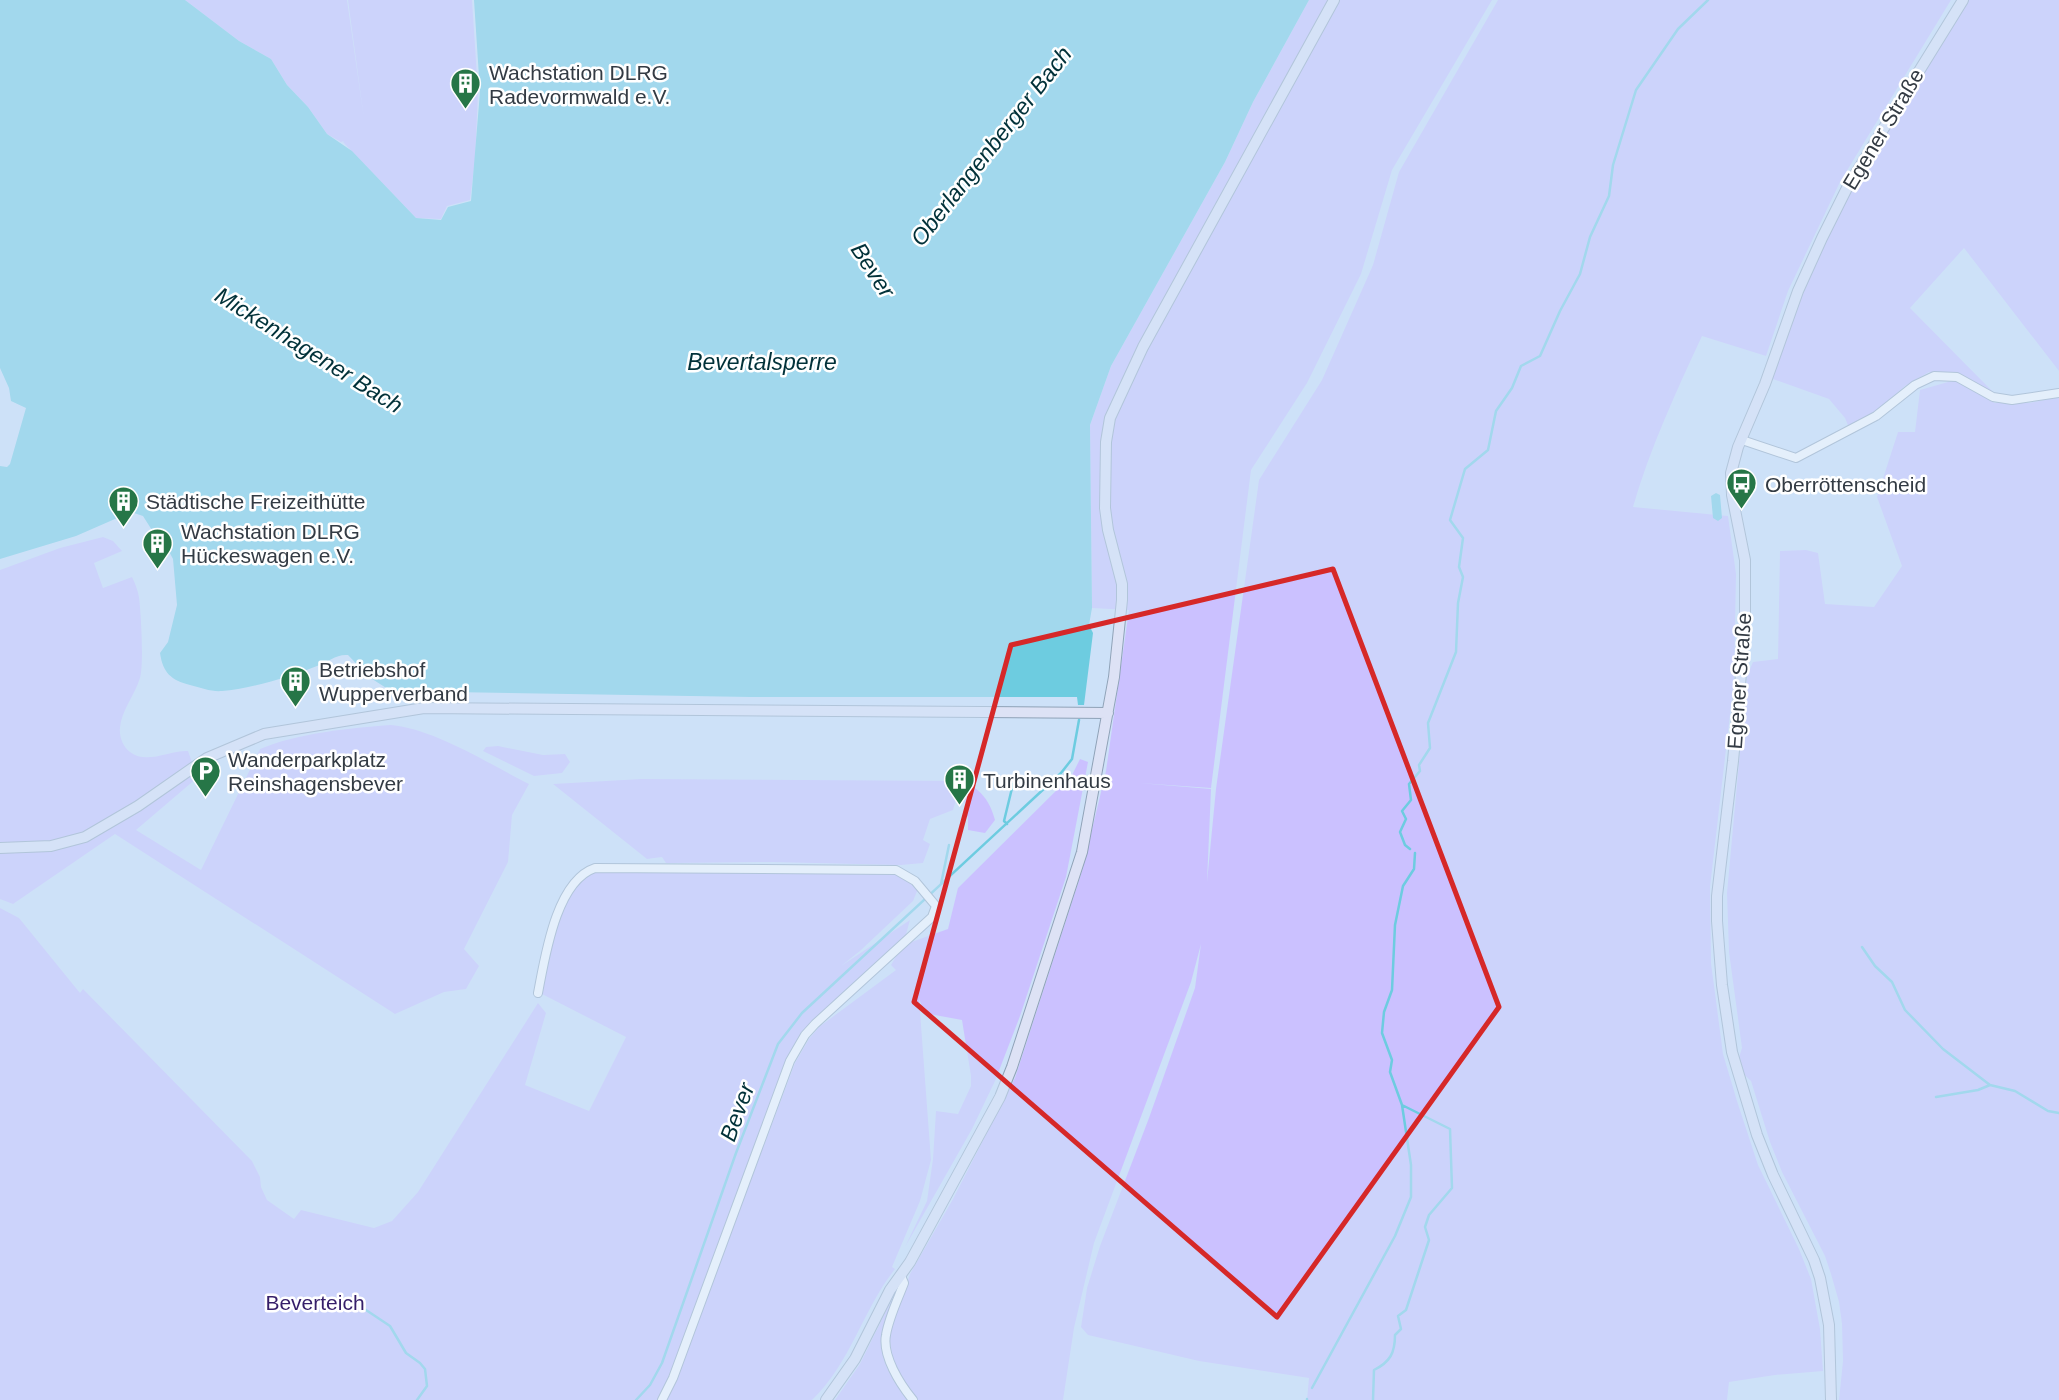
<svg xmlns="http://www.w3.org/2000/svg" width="2059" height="1400" viewBox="0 0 2059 1400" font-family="Arial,sans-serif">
	<rect width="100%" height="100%" fill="#cde1f8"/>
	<!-- green -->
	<path fill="#cbc1ff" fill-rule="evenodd" d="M 185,0 L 347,0 L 364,119 L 348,0 L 472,0 L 478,92 L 475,161 L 470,200 L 447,206 L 441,219 L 416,218 L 343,142 L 344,141 L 341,142 L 327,134 L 308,107 L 287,85 L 271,59 L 239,41 Z
		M 1309,0 L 1492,0 L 1392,170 L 1361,274 L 1307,383 L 1251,470 L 1211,788 L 1139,783 L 1211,789 L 1207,882 L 1216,789 L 1259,480 L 1322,380 L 1373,265 L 1399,172 L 1498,0 L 1951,0 L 1840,182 L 1788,291 L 1766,356 L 1702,336 C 1676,392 1650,448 1633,507 L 1728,516 L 1736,574 L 1734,680 L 1710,887 L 1711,963 L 1723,1054 L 1737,1101 L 1758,1165 L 1799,1249 L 1811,1279 L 1820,1329 L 1823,1371 L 1775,1375 L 1729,1382 L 1727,1400 L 1307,1400 L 1309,1378 L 1199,1361 L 1088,1335 L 1081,1327 L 1087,1288 L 1100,1246 L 1149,1118 L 1195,988 L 1201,944 L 1191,982 L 1094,1243 L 1074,1328 L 1063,1400 L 916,1400 L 894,1366 L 889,1336 L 910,1274 L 953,1199 L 1015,1078 L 1083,868 L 1106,771 L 1129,610 L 1092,608 L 1090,425 L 1111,366 L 1225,162 L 1253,102 Z
		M 1967,0 L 2059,0 L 2059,371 L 1964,248 L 1910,308 L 1997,396 L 1956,374 L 1929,372 L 1905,386 L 1880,408 L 1849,428 L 1845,418 L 1829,399 L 1770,378 L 1802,291 L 1851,186 Z
		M 1955,380 L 1995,403 L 2029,403 L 2059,397 L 2059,1400 L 1839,1400 L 1843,1361 L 1842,1324 L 1839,1302 L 1831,1274 L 1825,1256 L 1782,1172 L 1770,1142 L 1751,1081 L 1736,1067 L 1742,1048 L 1729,952 L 1727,893 L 1747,676 L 1753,662 L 1778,659 L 1780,551 L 1806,550 L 1818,553 L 1825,604 L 1874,607 L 1902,566 L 1877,497 L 1898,432 L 1915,432 L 1920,390 Z
		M 103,537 L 113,541 L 122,551 L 94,563 L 103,588 L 132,577 C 135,583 138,591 139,597 C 141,613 144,664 140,678 C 135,695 121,711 120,728 C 119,736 123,747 130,752 C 147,765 169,750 188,751 L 192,762 C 164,788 98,832 60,840 C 41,844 20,844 0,844 L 0,570 L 60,548 Z
		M 391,725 C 435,729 489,764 529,784 L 512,815 L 508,862 L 464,949 L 479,966 L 466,989 L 444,992 L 395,1014 L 115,834 L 13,904 L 0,899 L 0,853 L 72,845 L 203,766 L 211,766 L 136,830 L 201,870 L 260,749 C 298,733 350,728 391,725 Z
		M 498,746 L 543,755 L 565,754 L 570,762 L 562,773 L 534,776 L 483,751 L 486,747 Z
		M 1080,759 L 1088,762 L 1066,877 L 1020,1016 L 995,1081 L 972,1129 L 905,1247 L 927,1201 L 933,1159 L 936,1111 L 958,1114 L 971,1086 L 971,1076 L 962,1020 L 924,1013 L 919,998 L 931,1160 L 920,1201 L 892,1267 L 895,1269 C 863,1309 851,1363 812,1400 L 0,1400 L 0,908 L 19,918 L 80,993 L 83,989 L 252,1161 L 260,1177 L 261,1187 L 267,1200 L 294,1219 L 301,1210 L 374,1228 L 392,1221 L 418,1192 L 538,1003 L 546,1013 L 525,1085 L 589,1111 L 626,1037 L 540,993 L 560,914 L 582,878 L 601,870 L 891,872 L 908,878 L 918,889 L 913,901 L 860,951 L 841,966 L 910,920 L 903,945 L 948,929 L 958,888 L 1072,775 ZM 901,948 L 891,965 L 896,970 L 819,1027 L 809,1039 L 795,1063 L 694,1330 L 790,1061 L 815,1024 Z
		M 641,779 L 962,781 C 981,789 990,801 995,820 L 985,833 L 968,830 L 968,817 L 964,813 L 966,803 L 956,800 L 953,810 L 930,819 L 923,840 L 930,844 L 923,863 L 901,865 L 772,862 L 666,863 L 662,857 L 647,859 L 553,784 Z
		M 894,1295 L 896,1297 C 891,1309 885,1321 882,1334 C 877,1357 894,1383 907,1400 L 835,1400 L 860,1364 Z"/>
	<!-- water -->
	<path fill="#6dcce0" d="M 0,0 L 185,0 L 239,41 L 271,59 L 287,85 L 308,107 L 327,134 L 352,151 L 416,218 L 441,220 L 448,207 L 471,201 L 480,92 L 474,0 L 1309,0 L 1253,102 L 1225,162 L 1111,366 L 1090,425 L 1092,608 L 1089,625 L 1093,633 L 1084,705 L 1078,705 L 1077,697 L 751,697 L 391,691 L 369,677 L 348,655 C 336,654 328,662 317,666 C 292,676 250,689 222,691 C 212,692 201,688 190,685 C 171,680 163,673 160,653 L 168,642 L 177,605 L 173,559 L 163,540 L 155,535 L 143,516 L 131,512 L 76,536 L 0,559 L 0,466 L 7,467 L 10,464 L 26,408 L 11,401 L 9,388 L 0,368 Z
		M 1716,493 L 1720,495 L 1722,518 L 1718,521 L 1713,518 L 1711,496 Z"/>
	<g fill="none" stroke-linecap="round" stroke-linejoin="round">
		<!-- stream -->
		<path stroke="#6dcce0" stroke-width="2.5" d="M 1007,824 L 1004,821 L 1013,784
			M 1410,849 L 1405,845 L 1400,832 L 1406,819 L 1402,811 L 1411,800 L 1409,784 L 1420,771 L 1419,765 L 1430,748 L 1428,723 L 1456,652 L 1458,603 L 1463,577 L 1459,567 L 1463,538 L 1450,520 L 1465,469 L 1488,450 L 1496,411 L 1512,388 L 1521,366 L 1540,356 L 1560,311 L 1580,274 L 1590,237 L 1609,196 L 1613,165 L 1636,90 L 1678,29 L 1708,0
			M 941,884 L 949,845
			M 1862,947 L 1875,966 L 1892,982 L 1905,1010 L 1943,1049 L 1990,1085 L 2015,1091 L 2048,1111 L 2059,1113
			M 1936,1097 L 1978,1090 L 1990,1085
			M 363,1308 L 390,1326 L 406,1353 L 420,1363 L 425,1369 L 427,1386 L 417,1400
			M 1312,1388 L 1395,1236 L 1411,1197 L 1411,1165 L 1402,1105
			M 636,1400 L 650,1385 L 662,1363 L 736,1153 L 778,1044 L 802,1013 L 1061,773 L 1072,759 L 1079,720
			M 1307,1400 L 1307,1399
			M 1373,1400 L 1374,1370 C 1390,1362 1395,1353 1395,1335 L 1401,1329 L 1398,1316 L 1406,1310 L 1429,1240 L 1425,1227 L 1429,1215 L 1452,1188 L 1450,1129 L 1402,1105 L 1390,1072 L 1392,1060 L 1382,1033 L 1384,1012 L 1392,990 L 1395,925 L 1403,886 L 1414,869 L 1415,853"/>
		<defs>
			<path id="street" d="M 1742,440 L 1796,458 L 1876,416 L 1915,385 L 1934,376 L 1957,377 L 1993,397 L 2012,400 L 2059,393
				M 538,993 C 545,957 556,881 595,868 L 896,870 L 915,881 L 936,906 L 932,917 L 815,1024 L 805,1035 L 790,1061 L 673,1378 L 662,1400
				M 901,1276 L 904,1283 C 898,1299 889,1317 886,1335 C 882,1356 900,1384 913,1400"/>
			<path id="secondary" d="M 0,848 L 51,846 L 85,837 L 138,806 L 207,758 L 264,734 L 424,708 L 1108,713
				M 826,1400 L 855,1359 L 890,1290 L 910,1262 L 1000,1097 L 1012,1067 L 1082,852 L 1114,677 L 1122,600 L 1122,584 L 1108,530 L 1105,508 L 1106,442 L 1110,418 L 1143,347 L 1334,0
				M 1831,1400 L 1829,1325 L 1820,1278 L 1814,1260 L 1773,1175 L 1757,1135 L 1732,1052 L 1722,985 L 1717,921 L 1717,896 L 1733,761 L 1745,630 L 1745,560 L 1732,495 L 1731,473 L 1738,447 L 1765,384 L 1798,291 L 1822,238 L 1848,186 L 1963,0"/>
		</defs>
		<!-- street casing -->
		<use href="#street" stroke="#8fa2b7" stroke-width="10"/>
		<!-- secondary casing -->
		<use href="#secondary" stroke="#8fa2b7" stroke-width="12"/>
		<!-- street -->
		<use href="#street" stroke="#fff" stroke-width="8"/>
		<!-- secondary -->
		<use href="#secondary" stroke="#dde2f5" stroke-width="10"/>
	</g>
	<!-- marked area -->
	<path d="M0 0H2059V1400H0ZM 1333,569 L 1499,1007 L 1277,1317 L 914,1002 L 1011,645 Z" fill="#cde1f8" fill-opacity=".55" fill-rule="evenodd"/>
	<path fill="none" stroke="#d62828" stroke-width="5" stroke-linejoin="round" d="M 1333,569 L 1499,1007 L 1277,1317 L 914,1002 L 1011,645 Z"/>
	<!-- icons -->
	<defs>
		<symbol id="building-pin" viewBox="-11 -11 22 30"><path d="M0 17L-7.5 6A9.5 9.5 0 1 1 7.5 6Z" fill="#267647" stroke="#fff"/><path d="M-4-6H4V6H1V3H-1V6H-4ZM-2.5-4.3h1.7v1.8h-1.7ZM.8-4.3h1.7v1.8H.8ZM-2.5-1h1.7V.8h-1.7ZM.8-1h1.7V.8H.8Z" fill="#fff"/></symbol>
		<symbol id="bus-pin" viewBox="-11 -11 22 30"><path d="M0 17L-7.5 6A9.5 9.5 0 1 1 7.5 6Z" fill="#267647" stroke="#fff"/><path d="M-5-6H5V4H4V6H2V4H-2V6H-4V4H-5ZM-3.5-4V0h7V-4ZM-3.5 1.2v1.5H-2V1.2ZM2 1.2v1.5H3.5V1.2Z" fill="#fff"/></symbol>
		<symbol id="parking-pin" viewBox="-11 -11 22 30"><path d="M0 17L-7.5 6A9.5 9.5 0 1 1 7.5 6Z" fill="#267647" stroke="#fff"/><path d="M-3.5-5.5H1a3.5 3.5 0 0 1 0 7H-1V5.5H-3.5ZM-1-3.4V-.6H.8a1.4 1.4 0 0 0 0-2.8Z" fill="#fff"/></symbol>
	</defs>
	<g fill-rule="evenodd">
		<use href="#building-pin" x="448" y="66" width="35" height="47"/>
		<use href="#bus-pin" x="1724" y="466" width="35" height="47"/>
		<use href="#building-pin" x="106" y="484" width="35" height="47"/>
		<use href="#building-pin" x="140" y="526" width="35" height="47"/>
		<use href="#building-pin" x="278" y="664" width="35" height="47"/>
		<use href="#parking-pin" x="188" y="754" width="35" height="47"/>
		<use href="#building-pin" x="942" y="762" width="35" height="47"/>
	</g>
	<g text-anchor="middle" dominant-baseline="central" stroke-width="5" stroke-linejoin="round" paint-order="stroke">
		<!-- poi labels -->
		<g font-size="21" fill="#333b44" stroke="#fff" text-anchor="start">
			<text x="489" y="72">Wachstation DLRG<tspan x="489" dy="24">Radevormwald e.V.</tspan></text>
			<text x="1765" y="484">Oberröttenscheid</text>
			<text x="146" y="501">Städtische Freizeithütte</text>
			<text x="181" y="531">Wachstation DLRG<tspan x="181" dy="24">Hückeswagen e.V.</tspan></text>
			<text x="319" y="669">Betriebshof<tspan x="319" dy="24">Wupperverband</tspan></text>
			<text x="228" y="759">Wanderparkplatz<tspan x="228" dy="24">Reinshagensbever</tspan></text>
			<text x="983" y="780">Turbinenhaus</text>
		</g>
		<!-- street labels -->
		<g font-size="21" fill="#333b44" stroke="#fff">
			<text transform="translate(1883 129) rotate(-59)">Egener Straße</text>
			<text transform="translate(1739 681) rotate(-86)">Egener Straße</text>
		</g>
		<!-- park labels -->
		<g font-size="21" fill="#351e69" stroke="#fff">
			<text x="315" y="1302">Beverteich</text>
		</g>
		<!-- water labels -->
		<g font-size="23" font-style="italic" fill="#013139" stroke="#fff">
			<text transform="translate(991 146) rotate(-52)">Oberlangenberger Bach</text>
			<text transform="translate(873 270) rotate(57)">Bever</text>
			<text transform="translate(309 350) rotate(32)">Mickenhagener Bach</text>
			<text x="762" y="362">Bevertalsperre</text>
			<text transform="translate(737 1112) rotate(-70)">Bever</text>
		</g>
	</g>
</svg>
